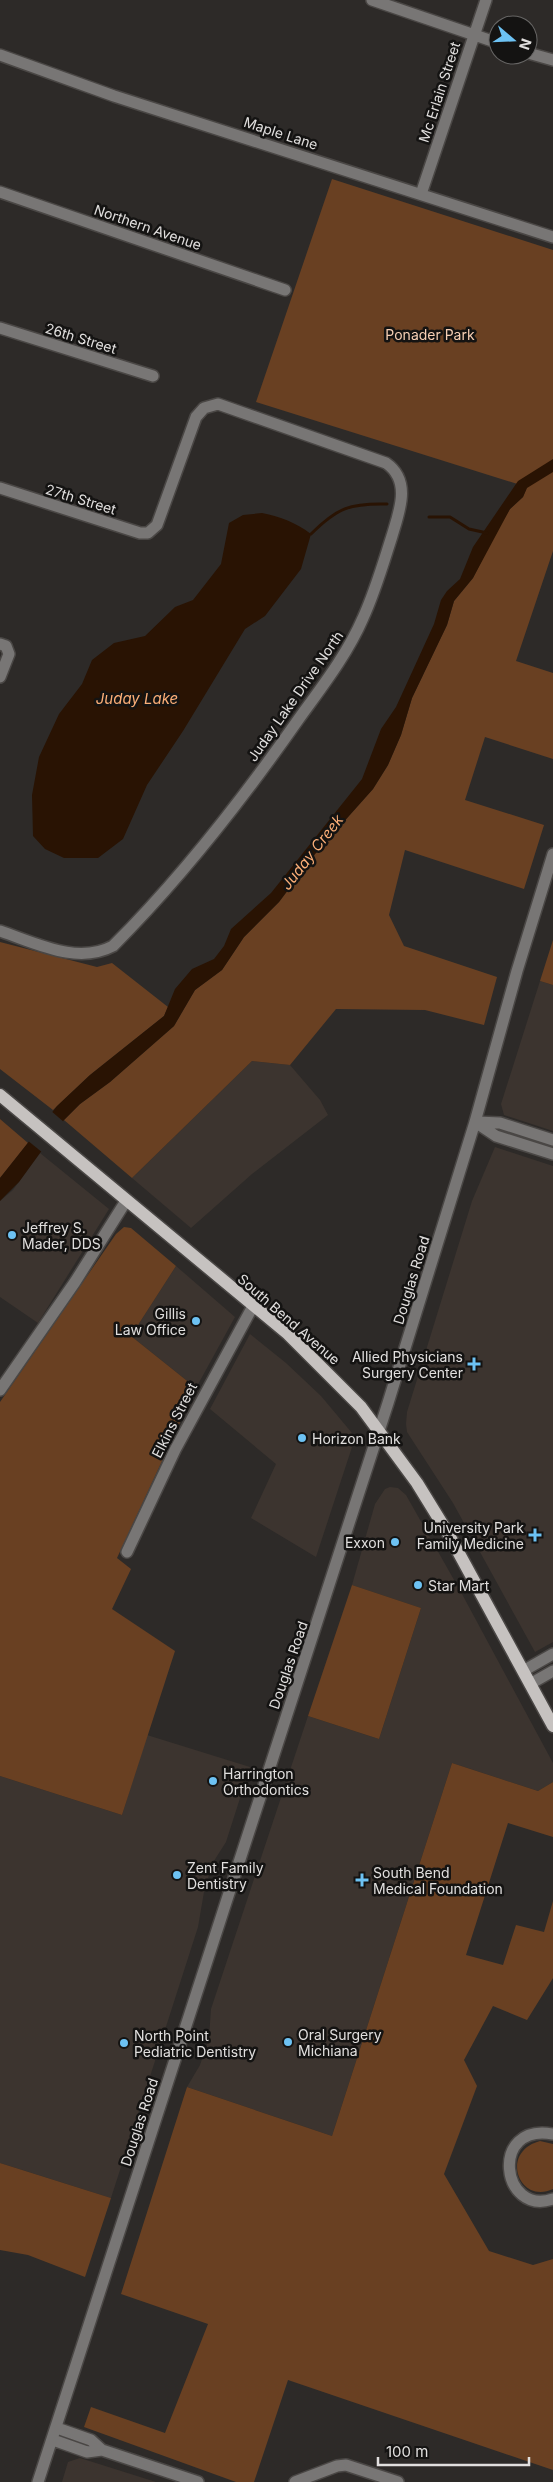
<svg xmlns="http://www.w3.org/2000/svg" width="553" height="2482" viewBox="0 0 553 2482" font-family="Inter,sans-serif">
	<rect width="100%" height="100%" fill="#2d2a28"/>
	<!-- built -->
	<path fill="#3c342f" d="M 540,981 L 553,985 L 553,1131 L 504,1115 L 501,1104 Z
		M 252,1061 L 290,1065 L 320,1100 L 328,1115 L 252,1174 L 191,1228 L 132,1178 Z
		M 495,1147 L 553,1166 L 553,1642 L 535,1652 L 453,1503 L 407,1432 L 406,1424 L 407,1412 L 472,1201 Z
		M 40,1153 L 109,1209 L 38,1323 L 0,1297 L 0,1201 L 13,1190 Z
		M 176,1266 L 235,1317 L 196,1388 L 131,1336 Z
		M 250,1334 L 286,1363 L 321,1396 L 352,1433 L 354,1441 L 316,1557 L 251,1518 L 276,1464 L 210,1409 Z
		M 390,1487 L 398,1488 L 406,1495 L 462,1594 L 553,1763 L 553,1782 L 538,1791 L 452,1763 L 332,2136 L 187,2087 L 200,2065 L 209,2038 L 211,2009 L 308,1716 L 379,1739 L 421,1608 L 352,1585 L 375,1504 L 385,1489 Z
		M 147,1735 L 250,1767 L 226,1842 L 212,1864 L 204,1892 L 198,1927 L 111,2198 L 0,2163 L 0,1776 L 122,1815 Z
		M 80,2458 L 156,2482 L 62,2482 L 68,2462 Z"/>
	<!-- green -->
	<path fill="#694022" d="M 332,179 L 553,250 L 553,551 L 516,661 L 553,673 L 553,759 L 485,737 L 465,800 L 544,825 L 524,889 L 405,850 L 389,915 L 404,946 L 497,977 L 484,1025 L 425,1010 L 336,1009 L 290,1065 L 252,1061 L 132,1178 L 64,1120 L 80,1104 L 110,1082 L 174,1026 L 195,990 L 222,970 L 244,937 L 279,902 L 315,854 L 373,789 L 388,765 L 401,735 L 412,698 L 447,625 L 454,601 L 473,578 L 496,532 L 510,509 L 523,497 L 527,487 L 256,402 Z
		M 553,940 L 553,985 L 540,981 Z
		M 0,942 L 97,967 L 112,963 L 168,1007 L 164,1016 L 90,1075 L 53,1110 L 0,1069 Z
		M 0,1119 L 28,1143 L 0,1178 Z
		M 124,1227 L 131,1228 L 176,1266 L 131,1336 L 196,1388 L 117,1558 L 131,1569 L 112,1609 L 175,1651 L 122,1815 L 0,1776 L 0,1402 L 116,1234 Z
		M 352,1585 L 421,1608 L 379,1739 L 308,1716 Z
		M 452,1763 L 538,1791 L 553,1782 L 553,1837 L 508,1823 L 466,1955 L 503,1965 L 516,1925 L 544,1932 L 553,1901 L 553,1978 L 527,2020 L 493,2006 L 464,2060 L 477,2086 L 444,2174 L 489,2251 L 533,2265 L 553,2259 L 553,2470 L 288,2380 L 254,2482 L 236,2482 L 84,2427 L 91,2407 L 165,2433 L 208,2324 L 121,2294 L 187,2087 L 332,2136 Z
		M 540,2141 L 553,2144 L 553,2189 C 519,2205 499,2152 540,2141 Z
		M 0,2163 L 111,2198 L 85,2277 L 28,2255 L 0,2250 Z"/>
	<!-- water -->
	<path fill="#291303" d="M 553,459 L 553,472 L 527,488 L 523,497 L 510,509 L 473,578 L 454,601 L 447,625 L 412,698 L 401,735 L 388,765 L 373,789 L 315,854 L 279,902 L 244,937 L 222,970 L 195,990 L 174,1026 L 110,1082 L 80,1104 L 64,1120 L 19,1182 L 0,1201 L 0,1178 L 57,1106 L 90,1075 L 164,1016 L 175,989 L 192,969 L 214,959 L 224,946 L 231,929 L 271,893 L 362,779 L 381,729 L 396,707 L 434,624 L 441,600 L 447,591 L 460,579 L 473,547 L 518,481 Z
		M 262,513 C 281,517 295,522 311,534 L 301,569 L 265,616 L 245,629 L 183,731 L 147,785 L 123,839 L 98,858 L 64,858 L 45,849 L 33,836 L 32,795 L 39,757 L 59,714 L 82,684 L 92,660 L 114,643 L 145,636 L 175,607 L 193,600 L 221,564 L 229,523 L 243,515 Z"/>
	<!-- pier -->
	<path fill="#2d2a28" d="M 50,1110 L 65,1123 L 43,1153 L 27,1140 Z"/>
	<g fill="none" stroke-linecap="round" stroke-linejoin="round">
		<!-- stream -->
		<path stroke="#291303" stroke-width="3" d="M 429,517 L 450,517 L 469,529 L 487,533
			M 311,534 C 337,508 350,503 387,504"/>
		<defs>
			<path id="minor" d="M 372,0 L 498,43
				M 528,53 L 553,60
				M 0,55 L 114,96 L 553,237
				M 0,192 L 285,290
				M 421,194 L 486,0
				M 0,328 L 153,376
				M 0,488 L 140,533 L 148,533 L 157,525 L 196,417 L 204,408 L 218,404 L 386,463 C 412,481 399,512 392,536 C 383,564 375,592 363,618 C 347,655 321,688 298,720 C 242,800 182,877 113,946 C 77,965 36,943 0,931
				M 0,644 L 6,646 L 9,654 L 0,677
				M 475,1122 L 496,1136 L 553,1154
				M 477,1122 L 500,1123 L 553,1140
				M 0,1390 L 75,1282 L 126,1201
				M 127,1552 L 175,1450 L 253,1306
				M 523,1671 L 553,1654
				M 530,1684 L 553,1671
				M 553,2134 C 489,2122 501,2217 553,2199
				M 53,2440 L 87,2452 L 102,2450 L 91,2440 L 57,2428
				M 102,2450 L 198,2482
				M 38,2482 L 388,1403 L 475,1122 L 517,971 L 553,854
				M 295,2482 L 337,2466 L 346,2465 L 398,2482"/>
			<path id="major" d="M 0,1095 L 288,1334 L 361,1407 L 417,1483 L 449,1535 L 553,1726"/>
		</defs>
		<!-- minor casing -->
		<use href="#minor" stroke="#4a4745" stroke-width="14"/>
		<!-- major casing -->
		<use href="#major" stroke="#4a4745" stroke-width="15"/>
		<!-- minor -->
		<use href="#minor" stroke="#787675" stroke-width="11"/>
		<!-- major -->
		<use href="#major" stroke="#c6c2c0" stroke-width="12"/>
	</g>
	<!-- markers -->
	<g fill="#6dc2f3" stroke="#141312" stroke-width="2">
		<circle cx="12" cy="1235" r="5"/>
		<circle cx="196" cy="1321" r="5"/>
		<path d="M471.5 1356.5h5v5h5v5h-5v5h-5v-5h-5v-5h5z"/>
		<circle cx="302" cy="1438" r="5"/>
		<path d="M532.5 1527.5h5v5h5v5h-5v5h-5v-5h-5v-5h5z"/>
		<circle cx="395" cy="1542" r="5"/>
		<circle cx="418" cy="1585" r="5"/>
		<circle cx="213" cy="1781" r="5"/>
		<circle cx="177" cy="1875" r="5"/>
		<path d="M359.5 1872.5h5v5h5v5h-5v5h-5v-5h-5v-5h5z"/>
		<circle cx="288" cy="2042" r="5"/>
		<circle cx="124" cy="2043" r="5"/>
	</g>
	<g text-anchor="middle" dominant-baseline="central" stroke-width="5" stroke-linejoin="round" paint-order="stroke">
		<!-- street labels -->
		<g font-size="14" fill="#e1dfde" stroke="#141312">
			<text transform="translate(439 92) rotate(-72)">Mc Erlain Street</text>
			<text transform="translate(281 133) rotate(18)">Maple Lane</text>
			<text transform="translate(148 227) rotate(19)">Northern Avenue</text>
			<text transform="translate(81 338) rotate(17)">26th Street</text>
			<text transform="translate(81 499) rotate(17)">27th Street</text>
			<text transform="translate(295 696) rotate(-55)">Juday Lake Drive North</text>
			<text transform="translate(411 1280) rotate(-73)">Douglas Road</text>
			<text transform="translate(289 1319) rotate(41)">South Bend Avenue</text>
			<text transform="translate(174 1420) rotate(-63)">Elkins Street</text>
			<text transform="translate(288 1665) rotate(-71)">Douglas Road</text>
			<text transform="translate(139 2122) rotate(-72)">Douglas Road</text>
		</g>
		<!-- park labels -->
		<g font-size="14" fill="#f7cfb4" stroke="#141312">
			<text x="430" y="334">Ponader Park</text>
		</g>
		<!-- poi labels -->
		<g font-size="14" fill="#e1dfde" stroke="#141312" text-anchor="start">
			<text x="22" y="1227">Jeffrey S.<tspan x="22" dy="16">Mader, DDS</tspan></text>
			<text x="186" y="1313" text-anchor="end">Gillis<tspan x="186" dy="16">Law Office</tspan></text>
			<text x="463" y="1356" text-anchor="end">Allied Physicians<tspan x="463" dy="16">Surgery Center</tspan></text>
			<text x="312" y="1438">Horizon Bank</text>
			<text x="524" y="1527" text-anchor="end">University Park<tspan x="524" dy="16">Family Medicine</tspan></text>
			<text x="385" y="1542" text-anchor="end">Exxon</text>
			<text x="428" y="1585">Star Mart</text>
			<text x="223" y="1773">Harrington<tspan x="223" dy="16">Orthodontics</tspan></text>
			<text x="187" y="1867">Zent Family<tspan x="187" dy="16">Dentistry</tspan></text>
			<text x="373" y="1872">South Bend<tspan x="373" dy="16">Medical Foundation</tspan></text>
			<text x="298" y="2034">Oral Surgery<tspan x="298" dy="16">Michiana</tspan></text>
			<text x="134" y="2035">North Point<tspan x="134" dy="16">Pediatric Dentistry</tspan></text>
		</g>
		<!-- water labels -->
		<g font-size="15" font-style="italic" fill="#fbae77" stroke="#141312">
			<text x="137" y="698">Juday Lake</text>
			<text transform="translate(312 852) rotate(-52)">Juday Creek</text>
		</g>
	</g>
	<!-- north arrow -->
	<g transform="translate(513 40) rotate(109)"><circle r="24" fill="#141312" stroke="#666564"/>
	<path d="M0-4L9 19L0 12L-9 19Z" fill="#6dc2f3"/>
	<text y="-8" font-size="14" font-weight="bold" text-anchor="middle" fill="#e1dfde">N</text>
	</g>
	<!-- scale -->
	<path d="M378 2457v8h151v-8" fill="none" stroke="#e1dfde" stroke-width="2.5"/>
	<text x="386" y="2457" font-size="15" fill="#e1dfde" stroke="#141312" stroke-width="4" paint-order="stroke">100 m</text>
</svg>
